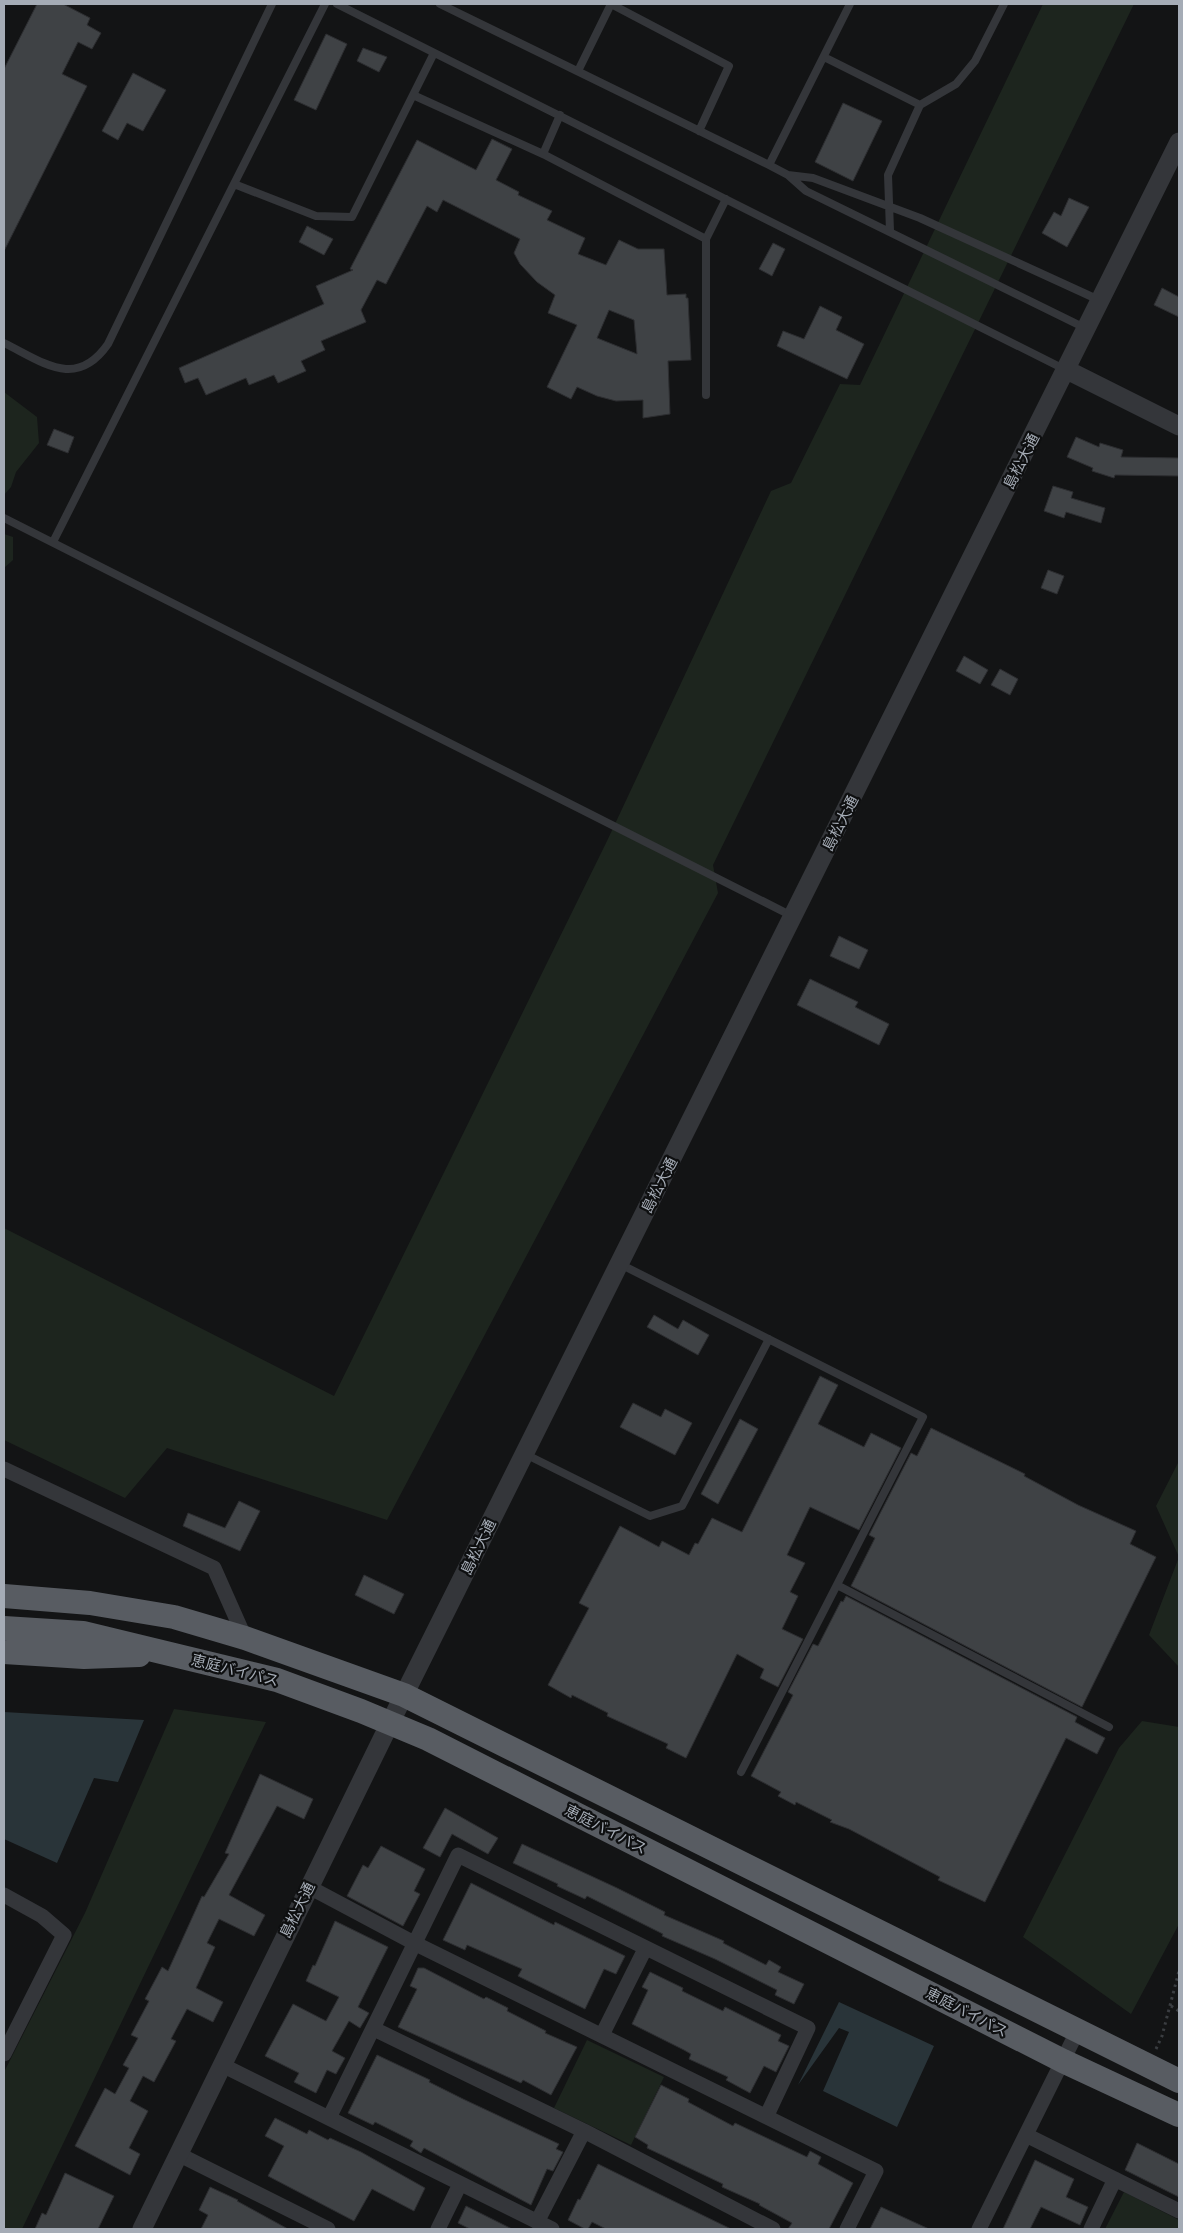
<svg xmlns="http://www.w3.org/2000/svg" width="1183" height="2233" viewBox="0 0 1183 2233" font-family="'Space Grotesk','Noto Sans JP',sans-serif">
	<rect width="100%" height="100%" fill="#131415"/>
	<!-- green -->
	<path fill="#1d251e" d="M 1043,4 L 1134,4 L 713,865 L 718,893 L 387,1520 L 167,1448 L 125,1498 L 4,1440 L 4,1228 L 334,1396 L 607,841 L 771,491 L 791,483 L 840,384 L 860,385 Z
		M 4,392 L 37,417 L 39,443 L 16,472 L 11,487 L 4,495 Z
		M 4,534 L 13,537 L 13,560 L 4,568 Z
		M 1179,1461 L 1179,1667 L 1149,1635 L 1179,1557 L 1156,1506 Z
		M 174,1709 L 266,1722 L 22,2229 L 4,2229 L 4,2072 L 85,1913 Z
		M 1142,1721 L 1179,1727 L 1179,1924 L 1131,2014 L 1023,1937 L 1119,1748 Z
		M 587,2040 L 664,2077 L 631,2145 L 554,2108 Z
		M 1124,2192 L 1179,2220 L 1179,2229 L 1105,2229 Z"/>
	<!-- water -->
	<path fill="#293439" d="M 4,1712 L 144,1720 L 118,1782 L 94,1778 L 57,1863 L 4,1839 Z
		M 839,2002 L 934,2046 L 897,2127 L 823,2091 L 849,2032 L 839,2028 L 798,2085 Z"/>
	<!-- building -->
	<path fill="#3f4245" stroke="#2d2e31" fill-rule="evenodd" d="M 37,4 L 63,4 L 90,18 L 87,25 L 101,33 L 92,49 L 78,42 L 62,74 L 87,86 L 4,251 L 4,69 Z
		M 326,34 L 347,44 L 316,110 L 294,100 Z
		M 363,48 L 387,57 L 379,72 L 357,61 Z
		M 133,73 L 166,90 L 143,131 L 127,123 L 118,140 L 102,131 Z
		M 843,103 L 882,121 L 853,181 L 815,162 Z
		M 492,139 L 512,149 L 496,180 L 519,192 L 518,195 L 552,211 L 547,220 L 585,238 L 578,254 L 606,265 L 619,240 L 638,249 L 664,249 L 667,295 L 686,294 L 686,298 L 688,298 L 691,360 L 668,361 L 670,414 L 643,418 L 643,400 L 616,401 L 597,396 L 577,387 L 571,399 L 547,387 L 577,325 L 548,313 L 555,295 L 537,282 L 520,264 L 514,253 L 520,239 L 443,200 L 437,212 L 427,206 L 386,284 L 377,280 L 361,310 L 366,322 L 321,341 L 325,350 L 301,361 L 306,371 L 278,383 L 274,375 L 249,385 L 246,378 L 206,395 L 198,378 L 185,383 L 179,368 L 324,304 L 316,286 L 353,270 L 350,269 L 417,140 L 476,170 ZM 609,310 L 634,320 L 637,354 L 597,338 Z
		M 1069,198 L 1089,207 L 1067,247 L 1042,233 L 1054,212 L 1061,216 Z
		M 307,226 L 333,239 L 324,255 L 299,242 Z
		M 773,243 L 785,249 L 772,276 L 759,269 Z
		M 1162,288 L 1179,297 L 1179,317 L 1154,305 Z
		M 820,306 L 842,317 L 836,330 L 864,344 L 847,379 L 777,346 L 783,331 L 804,339 Z
		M 54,429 L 74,437 L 68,453 L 47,445 Z
		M 1076,437 L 1099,447 L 1100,443 L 1123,450 L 1121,457 L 1179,458 L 1179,476 L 1115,475 L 1114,478 L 1092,471 L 1093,468 L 1067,457 Z
		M 1053,486 L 1073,492 L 1071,498 L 1105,508 L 1101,523 L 1066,512 L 1064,518 L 1044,511 Z
		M 1048,570 L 1064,576 L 1057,594 L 1041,588 Z
		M 964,656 L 988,670 L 980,684 L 956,671 Z
		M 1000,669 L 1018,679 L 1010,695 L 991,685 Z
		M 839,936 L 868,950 L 859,969 L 830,956 Z
		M 810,979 L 858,1002 L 855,1007 L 889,1024 L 879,1045 L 797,1005 Z
		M 654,1315 L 678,1329 L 683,1320 L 709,1335 L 698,1355 L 647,1327 Z
		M 820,1376 L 838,1385 L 818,1424 L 864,1447 L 871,1433 L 901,1448 L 859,1530 L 810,1507 L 787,1555 L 805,1563 L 790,1592 L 798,1596 L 782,1629 L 803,1639 L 778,1687 L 760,1678 L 764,1669 L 737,1654 L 686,1758 L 666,1748 L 668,1744 L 607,1716 L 608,1713 L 572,1695 L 571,1698 L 548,1685 L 589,1608 L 579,1603 L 620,1526 L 659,1547 L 662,1541 L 689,1555 L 695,1543 L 698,1544 L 712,1518 L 742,1532 Z
		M 633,1403 L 661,1417 L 665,1409 L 692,1423 L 675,1455 L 620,1427 Z
		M 740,1419 L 758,1429 L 718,1504 L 701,1494 Z
		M 931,1428 L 1025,1474 L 1024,1476 L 1078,1505 L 1136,1531 L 1130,1544 L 1156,1557 L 1082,1707 L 851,1586 L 875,1538 L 869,1535 L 911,1453 L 917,1456 Z
		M 239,1501 L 260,1511 L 240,1551 L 183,1526 L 188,1513 L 225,1528 Z
		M 364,1575 L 404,1594 L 394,1614 L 355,1595 Z
		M 846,1596 L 1077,1717 L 1075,1722 L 1105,1738 L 1097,1754 L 1066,1738 L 985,1902 L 938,1880 L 940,1877 L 849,1829 L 830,1822 L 832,1820 L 796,1802 L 795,1805 L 778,1796 L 781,1792 L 751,1776 L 793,1695 L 788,1692 L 813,1644 L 818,1646 L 841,1601 L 843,1602 Z
		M 260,1774 L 313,1799 L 304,1819 L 277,1806 L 229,1895 L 265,1915 L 254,1936 L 219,1919 L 207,1943 L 215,1947 L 196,1988 L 223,2002 L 213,2022 L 187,2009 L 171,2039 L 176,2041 L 154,2082 L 143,2076 L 130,2101 L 148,2111 L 129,2148 L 140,2154 L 130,2175 L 75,2146 L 105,2088 L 115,2094 L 129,2068 L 123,2065 L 138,2038 L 131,2035 L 149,2001 L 145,1999 L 162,1967 L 168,1971 L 202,1896 L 204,1897 L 229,1854 L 225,1853 Z
		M 445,1808 L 498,1838 L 488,1854 L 452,1834 L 440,1857 L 423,1848 Z
		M 522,1844 L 617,1888 L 665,1912 L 664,1915 L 724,1941 L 723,1943 L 766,1965 L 769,1960 L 781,1967 L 778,1972 L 804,1984 L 794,2004 L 775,1995 L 777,1990 L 715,1959 L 662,1936 L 663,1934 L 587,1896 L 585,1899 L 557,1886 L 558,1884 L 513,1863 Z
		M 381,1846 L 425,1869 L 414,1891 L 420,1894 L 403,1926 L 347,1896 L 363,1865 L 368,1868 Z
		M 471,1883 L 554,1925 L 555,1922 L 625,1956 L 616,1974 L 604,1969 L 585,2009 L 518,1976 L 522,1969 L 467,1945 L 465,1950 L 443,1940 Z
		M 335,1921 L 388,1947 L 358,2007 L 369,2013 L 360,2028 L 349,2021 L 332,2051 L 345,2058 L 336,2074 L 327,2070 L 316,2093 L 294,2082 L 299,2073 L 265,2056 L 293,2004 L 326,2021 L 339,1997 L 306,1981 L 313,1965 L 315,1966 Z
		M 418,1968 L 424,1968 L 484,1999 L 486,1997 L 508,2008 L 507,2011 L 546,2031 L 545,2033 L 577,2047 L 551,2095 L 523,2080 L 521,2083 L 398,2027 L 417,1989 L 410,1986 Z
		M 650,1972 L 683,1988 L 682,1991 L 723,2011 L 725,2007 L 781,2035 L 778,2041 L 789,2046 L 776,2072 L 764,2066 L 750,2093 L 726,2080 L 728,2077 L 689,2059 L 691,2054 L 684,2050 L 632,2024 L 648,1990 L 642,1987 Z
		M 377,2055 L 430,2080 L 429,2082 L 463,2099 L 559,2144 L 556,2149 L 563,2152 L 553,2171 L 547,2169 L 531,2205 L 424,2148 L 421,2153 L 410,2146 L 413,2141 L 375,2122 L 373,2125 L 348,2113 Z
		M 661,2085 L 689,2099 L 688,2102 L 733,2126 L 735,2123 L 807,2157 L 810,2151 L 821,2157 L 818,2164 L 853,2183 L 829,2229 L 788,2229 L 792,2223 L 759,2205 L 760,2204 L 722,2187 L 723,2184 L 647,2148 L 648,2145 L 635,2137 Z
		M 275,2118 L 307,2134 L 309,2130 L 328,2140 L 330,2138 L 361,2152 L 425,2188 L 414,2211 L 372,2189 L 354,2221 L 268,2176 L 284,2146 L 265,2136 Z
		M 1137,2143 L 1179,2164 L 1179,2197 L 1125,2170 Z
		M 1035,2160 L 1074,2179 L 1066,2197 L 1088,2207 L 1080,2225 L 1041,2207 L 1030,2229 L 1003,2229 Z
		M 598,2164 L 659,2194 L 731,2229 L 606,2229 L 592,2222 L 588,2229 L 585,2229 L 568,2220 L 578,2199 L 580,2200 Z
		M 65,2173 L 114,2196 L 98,2229 L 35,2229 L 42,2213 L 46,2215 Z
		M 210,2187 L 238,2200 L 237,2201 L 288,2229 L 201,2229 L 208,2215 L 199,2210 Z
		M 466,2206 L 512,2229 L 470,2229 L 458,2223 Z
		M 881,2207 L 929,2229 L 870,2229 Z"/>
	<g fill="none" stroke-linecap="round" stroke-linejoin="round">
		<!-- path -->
		<path stroke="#3a3d41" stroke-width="3" stroke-dasharray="2.5 4" stroke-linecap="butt" d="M 1171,2006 L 1179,2011
			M 1156,2049 L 1162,2036 L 1179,1971"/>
		<!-- service -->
		<path stroke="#34363a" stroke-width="8" d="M 337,4 L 1066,370
			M 440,4 L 769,165 L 788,175 L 806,191 L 1085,328
			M 824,57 L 920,105 L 888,175 L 890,231
			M 578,71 L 611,4 L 729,66 L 699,131
			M 413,95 L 543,154 L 560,115
			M 920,105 L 956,84 L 975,61 L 1004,4
			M 543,154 L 706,239 L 726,199
			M 769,165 L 850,4
			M 788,175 L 813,178 L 920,218 L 1099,300
			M 234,184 L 316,216 L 352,217 L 434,53
			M 706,239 L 706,395
			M 4,343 C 43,362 76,390 108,344 L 272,4
			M 4,518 L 792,916
			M 53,542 L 325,4
			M 620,1264 L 923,1417 L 741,1772
			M 525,1454 L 650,1516 L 682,1506 L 769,1339
			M 837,1585 L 1109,1727"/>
		<!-- minor -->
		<path stroke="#34363a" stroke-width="15" d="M 4,1469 L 214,1568 L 245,1638
			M 309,1887 L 416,1944 L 876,2171 L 847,2229
			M 4,1895 L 42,1916 L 64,1935 L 4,2054
			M 374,2029 L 584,2131 L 773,2229
			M 602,2035 L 645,1949
			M 222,2065 L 552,2229
			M 329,2118 L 458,1855 L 808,2028 L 767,2115
			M 1026,2135 L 1179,2211
			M 178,2154 L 328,2229
			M 537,2222 L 584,2131
			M 438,2229 L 460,2184
			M 979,2229 L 1078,2030
			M 1091,2229 L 1115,2179"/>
		<!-- tertiary -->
		<path stroke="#34363a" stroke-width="19" d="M 1067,370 L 1179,426
			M 142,2229 L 390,1723 L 1179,142"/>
		<!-- trunk -->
		<path stroke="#585c62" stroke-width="24" d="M 4,1596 L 90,1603 L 174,1617 L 245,1638 L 404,1695 L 1179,2081
			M 4,1628 L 83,1633 L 277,1680 L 361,1711 L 428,1739 L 1063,2061 L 1179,2115
			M 4,1652 L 84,1657 L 139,1655"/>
	</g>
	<g text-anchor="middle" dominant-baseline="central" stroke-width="4.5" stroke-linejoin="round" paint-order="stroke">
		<!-- street labels -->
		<g font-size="15" fill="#a5acb6" stroke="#0e0f10">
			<text transform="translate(1021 461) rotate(-63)">島松大通</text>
			<text transform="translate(840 823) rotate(-63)">島松大通</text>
			<text transform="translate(659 1185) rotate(-63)">島松大通</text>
			<text transform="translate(478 1547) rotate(-64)">島松大通</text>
			<text transform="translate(235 1670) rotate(14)">恵庭バイパス</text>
			<text transform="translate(606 1829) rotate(27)">恵庭バイパス</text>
			<text transform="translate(297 1910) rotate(-64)">島松大通</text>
			<text transform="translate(967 2012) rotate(27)">恵庭バイパス</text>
		</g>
	</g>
	<!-- border -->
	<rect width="1183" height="2233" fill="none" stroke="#a5acb6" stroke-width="10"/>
</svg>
